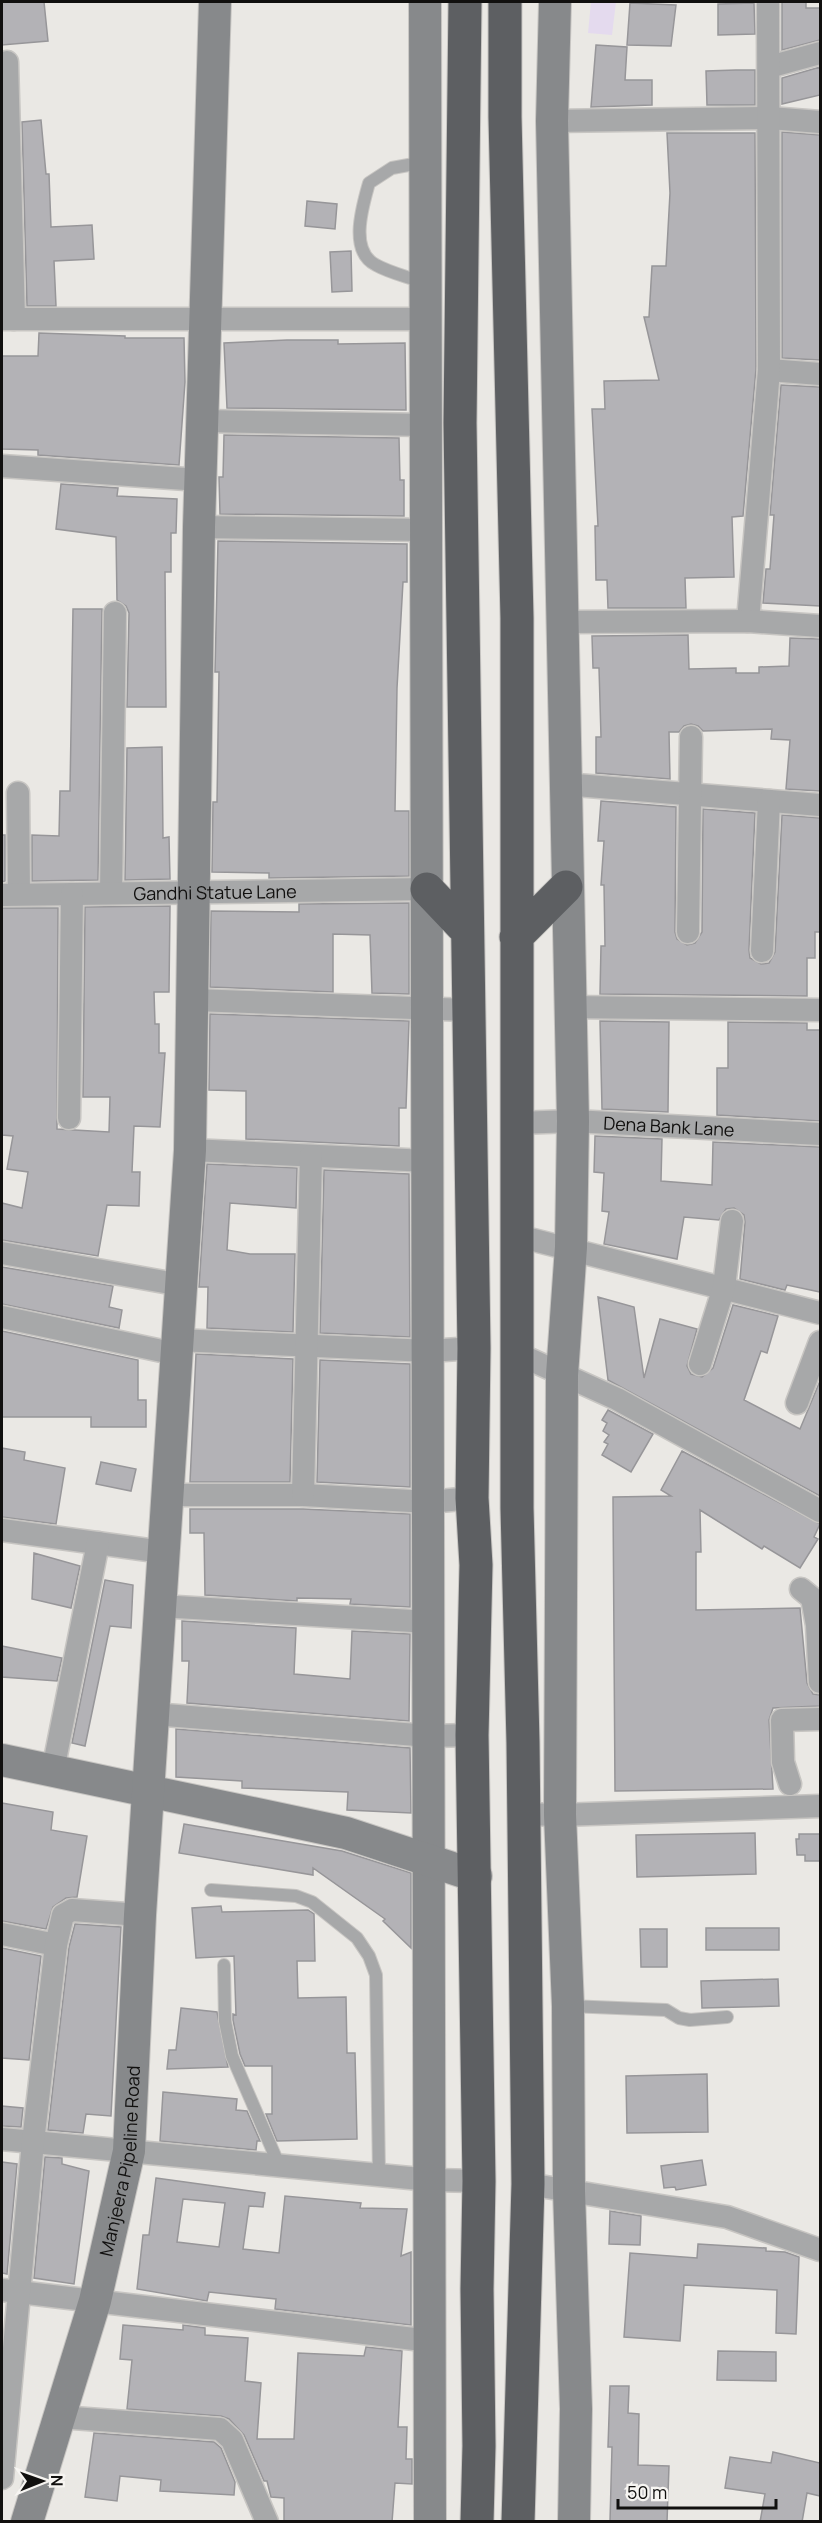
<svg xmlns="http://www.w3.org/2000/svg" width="822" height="2523" viewBox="0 0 822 2523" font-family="Manrope,sans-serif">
	<rect width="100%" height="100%" fill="#eae8e4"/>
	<!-- medical -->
	<path fill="#e4daee" d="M 591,2 L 616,2 L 612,35 L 588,33 Z"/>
	<!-- building -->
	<path fill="#b3b2b6" stroke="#979699" stroke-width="1.5" fill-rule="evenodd" d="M 2,2 L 44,2 L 48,41 L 2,45 Z
		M 782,2 L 806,2 L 806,8 L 820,8 L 820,40 L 782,50 Z
		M 630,3 L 676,5 L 671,46 L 627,45 Z
		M 754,3 L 755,34 L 718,35 L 718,4 Z
		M 596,45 L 627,47 L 625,80 L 652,80 L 652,105 L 591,107 Z
		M 820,67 L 820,95 L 782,104 L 782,78 Z
		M 736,70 L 755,70 L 755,105 L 707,105 L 706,71 Z
		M 41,120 L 46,174 L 49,174 L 51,227 L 92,225 L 94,259 L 54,261 L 56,306 L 27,306 L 22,122 Z
		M 782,132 L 820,135 L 820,360 L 782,358 Z
		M 667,133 L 755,133 L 756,369 L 743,516 L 732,517 L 734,577 L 685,578 L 686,608 L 608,608 L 607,580 L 596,580 L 595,526 L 598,526 L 592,409 L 605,409 L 604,381 L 659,380 L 644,317 L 649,317 L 652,266 L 666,266 L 670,193 Z
		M 307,201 L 337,204 L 335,229 L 305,226 Z
		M 351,251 L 352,291 L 332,292 L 330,252 Z
		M 39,333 L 125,336 L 125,338 L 184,338 L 185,382 L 179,465 L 38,455 L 38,450 L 2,449 L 2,356 L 38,356 Z
		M 287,340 L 338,340 L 338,344 L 405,343 L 406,410 L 227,408 L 224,343 Z
		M 781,385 L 820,387 L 820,606 L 763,603 L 766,569 L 770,569 L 774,515 L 770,515 Z
		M 224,435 L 399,438 L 400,480 L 404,480 L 404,516 L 220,514 L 219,477 L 223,477 Z
		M 61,484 L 118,488 L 117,496 L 177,499 L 176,533 L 171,533 L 171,572 L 165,572 L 166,707 L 127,707 L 129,613 L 126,606 L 117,600 L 116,537 L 56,529 Z
		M 218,541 L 407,544 L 407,582 L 403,582 L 397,688 L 395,811 L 409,811 L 409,876 L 269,878 L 269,873 L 212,872 L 213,802 L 217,802 L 219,672 L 215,672 Z
		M 73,609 L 102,609 L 98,880 L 32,881 L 32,835 L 59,836 L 60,791 L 70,791 Z
		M 688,635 L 689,669 L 736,668 L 736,673 L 759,673 L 759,667 L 789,666 L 790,638 L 820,639 L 820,791 L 786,789 L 790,740 L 771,739 L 772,729 L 703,731 L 698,726 L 691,724 L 684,726 L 679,732 L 669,732 L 670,779 L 596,773 L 596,737 L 601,737 L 599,668 L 593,668 L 592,636 Z
		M 162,747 L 163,838 L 169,837 L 170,879 L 125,880 L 127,748 Z
		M 601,801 L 676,807 L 675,932 L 677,939 L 687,945 L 695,943 L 702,932 L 703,809 L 755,813 L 749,950 L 750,958 L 761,964 L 769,963 L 775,952 L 782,815 L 820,818 L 820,932 L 815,932 L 815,958 L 807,958 L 807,996 L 600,994 L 601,946 L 605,946 L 604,885 L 601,885 L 604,841 L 598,841 Z
		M 2,835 L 5,835 L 5,881 L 2,882 Z
		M 409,903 L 409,994 L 372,993 L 370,935 L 333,934 L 333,992 L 210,987 L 211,911 L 299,912 L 299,904 Z
		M 170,906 L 169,992 L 154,992 L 155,1024 L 159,1024 L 159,1053 L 165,1053 L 160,1127 L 134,1126 L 132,1172 L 140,1172 L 139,1206 L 107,1205 L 98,1256 L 2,1240 L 2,1203 L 22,1208 L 28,1172 L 7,1169 L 13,1136 L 2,1135 L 2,908 L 58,908 L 57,1129 L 109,1132 L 110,1097 L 83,1097 L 85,907 Z
		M 210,1014 L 409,1021 L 406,1108 L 399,1108 L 399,1146 L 246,1139 L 246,1091 L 209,1090 Z
		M 600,1021 L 669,1022 L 668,1112 L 602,1109 Z
		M 728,1022 L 807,1023 L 807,1030 L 820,1030 L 820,1121 L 717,1115 L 717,1068 L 728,1068 Z
		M 595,1136 L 662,1139 L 661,1181 L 712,1185 L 713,1142 L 820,1147 L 820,1292 L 787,1285 L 785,1290 L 740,1279 L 745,1222 L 744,1215 L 734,1208 L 726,1209 L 719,1220 L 684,1217 L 677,1259 L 604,1244 L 609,1212 L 602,1211 L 604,1173 L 594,1172 Z
		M 207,1164 L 297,1168 L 296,1208 L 230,1203 L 227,1250 L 250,1254 L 295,1254 L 293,1332 L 207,1328 L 208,1287 L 199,1287 Z
		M 324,1170 L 409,1174 L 410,1337 L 320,1333 Z
		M 2,1267 L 113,1286 L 109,1307 L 122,1310 L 119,1328 L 2,1304 Z
		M 598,1297 L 634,1307 L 644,1378 L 660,1319 L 697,1329 L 687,1366 L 691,1374 L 702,1377 L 713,1368 L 733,1305 L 778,1316 L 767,1353 L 761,1351 L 744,1400 L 800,1429 L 820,1381 L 820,1496 L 608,1380 Z
		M 2,1331 L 138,1360 L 138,1400 L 146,1400 L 146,1427 L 91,1427 L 91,1417 L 2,1417 Z
		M 196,1354 L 293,1359 L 290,1482 L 190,1482 Z
		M 320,1360 L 410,1364 L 410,1487 L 317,1482 Z
		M 608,1410 L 653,1434 L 631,1472 L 602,1455 L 608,1444 L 604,1442 L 609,1435 L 603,1431 L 607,1423 L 602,1420 Z
		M 2,1448 L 25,1452 L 24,1460 L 65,1468 L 56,1524 L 2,1517 Z
		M 682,1451 L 820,1524 L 814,1537 L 818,1539 L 800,1568 L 764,1546 L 762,1549 L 700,1510 L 701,1552 L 696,1552 L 696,1610 L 800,1608 L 807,1683 L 813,1694 L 820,1695 L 820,1706 L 773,1708 L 769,1720 L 773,1789 L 615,1791 L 613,1497 L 671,1496 L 661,1490 Z
		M 101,1462 L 136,1469 L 131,1491 L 96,1484 Z
		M 190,1509 L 303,1509 L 410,1514 L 410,1607 L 350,1604 L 351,1599 L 297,1598 L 297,1601 L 205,1595 L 204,1533 L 190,1533 Z
		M 34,1553 L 80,1566 L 71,1608 L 32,1599 Z
		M 105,1580 L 133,1585 L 131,1628 L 110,1626 L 85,1746 L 72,1743 Z
		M 182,1621 L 296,1628 L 294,1674 L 350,1679 L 352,1631 L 410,1634 L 409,1721 L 187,1703 L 189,1661 L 182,1661 Z
		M 2,1646 L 62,1658 L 57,1681 L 2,1677 Z
		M 176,1729 L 410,1748 L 411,1813 L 347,1810 L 348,1792 L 242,1788 L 242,1781 L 176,1777 Z
		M 2,1803 L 53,1812 L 51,1830 L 87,1836 L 77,1897 L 66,1898 L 53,1907 L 46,1929 L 2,1921 Z
		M 184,1824 L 342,1851 L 411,1873 L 411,1948 L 383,1921 L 385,1919 L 313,1868 L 313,1875 L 179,1853 Z
		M 755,1833 L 756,1874 L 637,1877 L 636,1835 Z
		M 799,1834 L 820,1834 L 820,1861 L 805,1861 L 805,1855 L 797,1855 L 796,1839 L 799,1839 Z
		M 221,1906 L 222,1912 L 308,1910 L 314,1914 L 315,1961 L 297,1961 L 298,1998 L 346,1997 L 347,2053 L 355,2053 L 357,2139 L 277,2141 L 266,2114 L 272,2114 L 272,2066 L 245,2066 L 240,2054 L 233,2020 L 233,2014 L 236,2015 L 234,1956 L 196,1958 L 192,1908 Z
		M 75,1924 L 121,1927 L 111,2116 L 86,2114 L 83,2133 L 48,2130 L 69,1947 Z
		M 706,1928 L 779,1928 L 779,1950 L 706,1950 Z
		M 640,1929 L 667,1929 L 667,1967 L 641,1967 Z
		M 2,1948 L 41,1956 L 29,2060 L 2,2058 Z
		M 778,1979 L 779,2006 L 702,2008 L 701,1981 Z
		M 181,2008 L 217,2012 L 228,2067 L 167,2069 L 169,2050 L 176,2050 Z
		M 707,2074 L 708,2132 L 627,2133 L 626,2076 Z
		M 163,2092 L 237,2099 L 236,2110 L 247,2111 L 260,2141 L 257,2141 L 256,2150 L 160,2141 Z
		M 2,2106 L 23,2108 L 21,2127 L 2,2126 Z
		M 45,2157 L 62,2158 L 62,2164 L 89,2171 L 74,2284 L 34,2278 Z
		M 702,2160 L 706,2185 L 676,2190 L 675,2187 L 664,2188 L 661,2166 Z
		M 2,2162 L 17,2164 L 7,2274 L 2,2273 Z
		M 156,2178 L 265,2193 L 263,2207 L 249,2206 L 243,2249 L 279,2253 L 285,2196 L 361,2203 L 360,2208 L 407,2209 L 401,2256 L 411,2252 L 411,2325 L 275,2309 L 276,2299 L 209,2292 L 207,2301 L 137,2289 L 143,2235 L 149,2235 ZM 183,2199 L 225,2203 L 219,2247 L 177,2242 Z
		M 610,2211 L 641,2216 L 640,2245 L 609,2244 Z
		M 698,2244 L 766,2248 L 766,2251 L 785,2252 L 799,2257 L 796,2334 L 776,2333 L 777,2290 L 684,2285 L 680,2341 L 624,2337 L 630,2253 L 697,2258 Z
		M 123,2325 L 183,2330 L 183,2325 L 205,2328 L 205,2335 L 248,2338 L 245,2381 L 261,2383 L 257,2439 L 294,2439 L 298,2353 L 364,2356 L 366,2347 L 402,2351 L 398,2427 L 407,2427 L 406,2459 L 412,2459 L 412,2484 L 395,2483 L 392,2522 L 284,2522 L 284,2498 L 271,2497 L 267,2481 L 264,2481 L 244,2435 L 229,2419 L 221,2416 L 127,2409 L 132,2360 L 120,2359 Z
		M 718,2351 L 776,2352 L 776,2381 L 717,2380 Z
		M 610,2386 L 629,2386 L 628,2413 L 639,2414 L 638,2465 L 669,2466 L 667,2522 L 610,2522 L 612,2447 L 608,2447 Z
		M 94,2433 L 214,2442 L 221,2448 L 235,2482 L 234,2495 L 160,2491 L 161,2480 L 120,2476 L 117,2501 L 85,2497 Z
		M 773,2452 L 820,2463 L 820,2496 L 807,2493 L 802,2522 L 760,2522 L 765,2494 L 725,2488 L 730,2457 L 771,2463 Z"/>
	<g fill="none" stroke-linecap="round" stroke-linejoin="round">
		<defs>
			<path id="lane" d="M 424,283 C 409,277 390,273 376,265 C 348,251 363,205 369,183 L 392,168 L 425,162
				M 211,1890 L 296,1896 L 312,1902 L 357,1938 L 369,1956 L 376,1975 L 379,2175
				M 224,1965 L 225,2021 L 232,2056 L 279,2165
				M 569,2006 L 666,2010 L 679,2018 L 690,2020 L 727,2017"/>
			<g id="street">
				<path d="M 7,62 L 14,319"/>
				<path d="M 769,67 L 820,53"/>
				<path d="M 552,121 L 770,118 L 820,122"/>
				<path d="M 2,319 L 426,319"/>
				<path d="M 769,370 L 820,374"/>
				<path d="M 204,421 L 426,425"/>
				<path d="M 2,466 L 200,480"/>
				<path d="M 199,527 L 426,530"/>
				<path d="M 748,621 L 769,370 L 768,2"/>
				<path d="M 563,622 L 748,621 L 820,626"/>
				<path d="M 564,784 L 820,805"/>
				<path d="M 18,793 L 19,894"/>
				<path d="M 111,893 L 115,613"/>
				<path id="s1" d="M 2,895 L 427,889"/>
				<path d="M 688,932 L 691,737"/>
				<path d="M 762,951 L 769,801"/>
				<path d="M 194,1000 L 468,1010"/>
				<path d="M 569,1007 L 820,1010"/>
				<path d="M 69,1118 L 72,894"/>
				<path id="s2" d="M 517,1123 L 573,1121 L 820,1134"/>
				<path d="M 190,1150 L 428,1161"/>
				<path d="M 518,1236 L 820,1313"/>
				<path d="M 2,1253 L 181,1285"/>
				<path d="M 2,1317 L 176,1354"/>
				<path d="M 177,1340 L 429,1351 L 474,1348"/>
				<path d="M 518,1354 L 617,1399 L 820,1511"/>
				<path d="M 700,1364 L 724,1287 L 732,1221"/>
				<path d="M 797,1403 L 820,1342"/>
				<path d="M 167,1495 L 303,1495 L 429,1502 L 472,1498"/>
				<path d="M 303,1495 L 311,1156"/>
				<path d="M 2,1530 L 163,1552"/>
				<path d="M 801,1589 L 812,1598 L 817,1625 L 820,1682"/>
				<path d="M 160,1606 L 429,1622"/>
				<path d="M 153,1714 L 429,1736 L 472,1735"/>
				<path d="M 53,1770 L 98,1543"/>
				<path d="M 790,1784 L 783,1762 L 782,1720 L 820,1719"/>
				<path d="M 523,1814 L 560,1815 L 820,1806"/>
				<path d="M 2,1934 L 56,1945"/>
				<path d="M 2,2139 L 431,2180 L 479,2181"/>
				<path d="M 528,2184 L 727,2217 L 820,2250"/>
				<path d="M 2,2290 L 431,2341"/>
				<path d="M 60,2417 L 220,2429 L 232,2440 L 267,2522"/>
				<path d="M 2,2478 L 33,2142 L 56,1945 L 63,1915 L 72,1910 L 140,1915"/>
			</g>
			<g id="secondary">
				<path d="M 425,2 L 430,2522"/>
				<path d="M 555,2 L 552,121 L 573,1121 L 571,1247 L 562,1375 L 560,1815 L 568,2006 L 569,2191 L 576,2409 L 574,2522"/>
				<path d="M 2,1760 L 346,1833 L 476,1876"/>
				<path id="s3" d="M 27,2522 L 95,2301 L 129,2151 L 140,1915 L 190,1150 L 199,527 L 215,2"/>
			</g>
			<path id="highway" d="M 465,2 L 460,423 L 474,1348 L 472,1498 L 476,1565 L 472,1735 L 479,2181 L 477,2289 L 479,2446 L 477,2522
				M 505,2 L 505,117 L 517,618 L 517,1508 L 523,1742 L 528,2184 L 518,2522
				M 427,889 L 467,931
				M 516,937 L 566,887"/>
		</defs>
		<!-- lane casing -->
		<use href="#lane" stroke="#c7c5c2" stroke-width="14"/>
		<!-- street casing -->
		<use href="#street" stroke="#c7c5c2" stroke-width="25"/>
		<!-- secondary casing -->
		<use href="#secondary" stroke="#c7c5c2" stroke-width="34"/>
		<!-- highway casing -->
		<use href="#highway" stroke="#c7c5c2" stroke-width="35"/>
		<!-- lane -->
		<use href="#lane" stroke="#a7a8a9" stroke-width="12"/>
		<!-- street -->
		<use href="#street" stroke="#a7a8a9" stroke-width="22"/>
		<!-- secondary -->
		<use href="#secondary" stroke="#87898b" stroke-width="32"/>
		<!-- highway -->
		<use href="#highway" stroke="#5d5f62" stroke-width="33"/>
	</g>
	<g text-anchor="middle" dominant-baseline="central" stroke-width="5" stroke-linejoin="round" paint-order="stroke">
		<!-- street labels -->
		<g font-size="18" fill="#11100f" stroke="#f7f5f2">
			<text stroke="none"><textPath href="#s1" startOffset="213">Gandhi Statue Lane</textPath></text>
			<text stroke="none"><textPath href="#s2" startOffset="152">Dena Bank Lane</textPath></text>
			<text stroke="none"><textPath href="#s3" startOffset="374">Manjeera Pipeline Road</textPath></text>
		</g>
	</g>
	<!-- border -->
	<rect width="822" height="2523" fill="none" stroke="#11100f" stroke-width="6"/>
	<!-- north arrow -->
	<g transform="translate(42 2481) rotate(89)" stroke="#f7f5f2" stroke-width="4.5" paint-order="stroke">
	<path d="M0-4.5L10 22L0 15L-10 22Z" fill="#11100f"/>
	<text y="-9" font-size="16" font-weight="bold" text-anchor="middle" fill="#11100f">N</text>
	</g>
	<!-- scale -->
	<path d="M618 2499v9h158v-9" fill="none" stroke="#11100f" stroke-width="3"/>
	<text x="627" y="2499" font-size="18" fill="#11100f" stroke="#f7f5f2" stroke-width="4.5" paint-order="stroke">50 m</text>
</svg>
